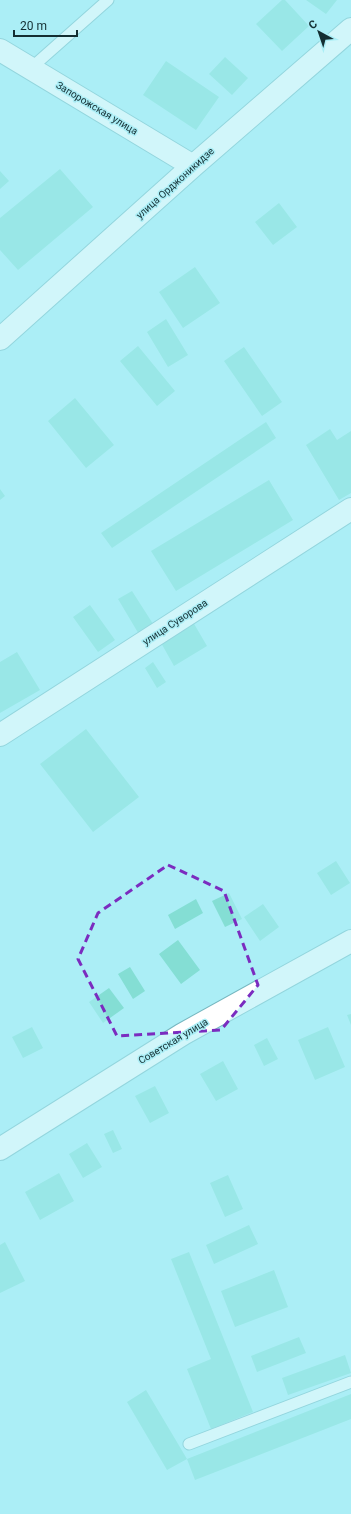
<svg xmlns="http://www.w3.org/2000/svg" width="351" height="1514" viewBox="0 0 351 1514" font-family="Roboto,sans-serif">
	<rect width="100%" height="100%" fill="#abeef6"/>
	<!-- building -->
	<path fill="#84ded4" d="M 282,0 L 285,0 L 309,26 L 282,51 L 256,24 Z
		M 306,0 L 337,0 L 326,14 Z
		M 225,57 L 248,78 L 232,95 L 209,74 Z
		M 166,61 L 219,97 L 196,130 L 143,95 Z
		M 60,169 L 93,207 L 18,270 L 0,250 L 0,218 Z
		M 0,171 L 9,181 L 0,189 Z
		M 279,203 L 297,227 L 273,245 L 255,222 Z
		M 195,267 L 220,303 L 183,328 L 159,292 Z
		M 166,319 L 188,355 L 168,367 L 147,332 Z
		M 138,346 L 175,391 L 157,406 L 120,361 Z
		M 244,347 L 282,402 L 262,416 L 224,361 Z
		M 75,398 L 114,445 L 86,468 L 48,421 Z
		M 266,422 L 276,438 L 112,548 L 101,533 Z
		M 330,429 L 337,440 L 351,431 L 351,493 L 339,500 L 306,445 Z
		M 269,480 L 293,520 L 176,591 L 151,551 Z
		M 0,489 L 5,496 L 0,500 Z
		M 132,591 L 155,627 L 140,636 L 118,599 Z
		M 90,605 L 115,640 L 98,652 L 73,617 Z
		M 193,622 L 207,646 L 174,666 L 160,641 Z
		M 17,652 L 40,690 L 0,713 L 0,662 Z
		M 153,662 L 166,682 L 157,688 L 145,668 Z
		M 86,729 L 139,797 L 93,832 L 40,764 Z
		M 336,861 L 350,883 L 331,895 L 317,873 Z
		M 229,893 L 242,919 L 225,927 L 212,901 Z
		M 196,899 L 203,913 L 175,929 L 168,915 Z
		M 263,904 L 279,927 L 260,941 L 244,917 Z
		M 178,940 L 200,970 L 181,984 L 159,954 Z
		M 130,967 L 145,991 L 133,999 L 118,974 Z
		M 109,988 L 124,1008 L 103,1023 L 89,1002 Z
		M 351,1014 L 351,1025 L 347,1015 Z
		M 32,1027 L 43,1048 L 23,1058 L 12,1037 Z
		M 328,1027 L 345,1067 L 315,1080 L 298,1040 Z
		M 267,1038 L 278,1059 L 264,1066 L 254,1045 Z
		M 223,1061 L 238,1089 L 216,1101 L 200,1074 Z
		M 155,1086 L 169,1113 L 150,1123 L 135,1096 Z
		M 113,1130 L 122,1149 L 113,1153 L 104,1134 Z
		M 87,1143 L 102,1167 L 83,1178 L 69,1154 Z
		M 59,1173 L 74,1201 L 40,1220 L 25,1192 Z
		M 228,1175 L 243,1209 L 225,1217 L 210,1183 Z
		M 249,1225 L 258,1244 L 214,1264 L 206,1245 Z
		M 5,1242 L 25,1281 L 0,1293 L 0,1245 Z
		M 189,1252 L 253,1412 L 211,1429 L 187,1369 L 211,1359 L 171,1259 Z
		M 274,1270 L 288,1307 L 235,1327 L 221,1291 Z
		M 299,1337 L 306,1353 L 257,1372 L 251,1356 Z
		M 345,1355 L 351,1373 L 288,1395 L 282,1378 Z
		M 146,1390 L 187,1459 L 351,1394 L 351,1419 L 195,1480 L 187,1459 L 167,1470 L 127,1402 Z"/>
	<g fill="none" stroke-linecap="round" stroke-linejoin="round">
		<defs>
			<path id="lane" d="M 30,69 L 108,0
				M 189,1444 L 351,1382"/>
			<path id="street" d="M 0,50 L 193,166
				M 0,339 L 193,166 L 351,29
				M 0,735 L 351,509
				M 0,1149 L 183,1034 L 351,941"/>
		</defs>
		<!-- lane casing -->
		<use href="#lane" stroke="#76b7c0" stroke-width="13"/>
		<!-- street casing -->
		<use href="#street" stroke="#76b7c0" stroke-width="24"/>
		<!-- lane -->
		<use href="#lane" stroke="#fff" stroke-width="11"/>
		<!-- street -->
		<use href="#street" stroke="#fff" stroke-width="22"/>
	</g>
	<!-- marked area -->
	<path d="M0 0H351V1514H0ZM 168,865 L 224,891 L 258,985 L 221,1030 L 117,1036 L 78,959 L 98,913 Z" fill="#abeef6" fill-opacity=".55" fill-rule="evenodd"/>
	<path fill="none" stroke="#7b2cbf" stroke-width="3" stroke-dasharray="8 5" stroke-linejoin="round" d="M 168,865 L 224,891 L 258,985 L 221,1030 L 117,1036 L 78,959 L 98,913 Z"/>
	<g text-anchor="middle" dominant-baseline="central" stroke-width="3" stroke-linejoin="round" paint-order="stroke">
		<!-- street labels -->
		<g font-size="10" fill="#132e32" stroke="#abeef6">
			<text transform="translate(97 108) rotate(31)">Запорожская улица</text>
			<text transform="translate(175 183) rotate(-42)">улица Орджоникидзе</text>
			<text transform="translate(175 622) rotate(-33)">улица Суворова</text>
			<text transform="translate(173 1041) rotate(-31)">Советская улица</text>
		</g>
	</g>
	<!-- north arrow -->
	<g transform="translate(319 32) rotate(320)" stroke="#abeef6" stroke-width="3" paint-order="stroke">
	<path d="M0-3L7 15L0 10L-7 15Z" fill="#132e32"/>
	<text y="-6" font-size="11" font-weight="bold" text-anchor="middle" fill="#132e32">С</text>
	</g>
	<!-- scale -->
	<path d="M14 30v6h63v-6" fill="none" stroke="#132e32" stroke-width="2"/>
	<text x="20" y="30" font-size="12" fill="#132e32" stroke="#abeef6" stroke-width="3" paint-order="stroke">20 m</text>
</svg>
